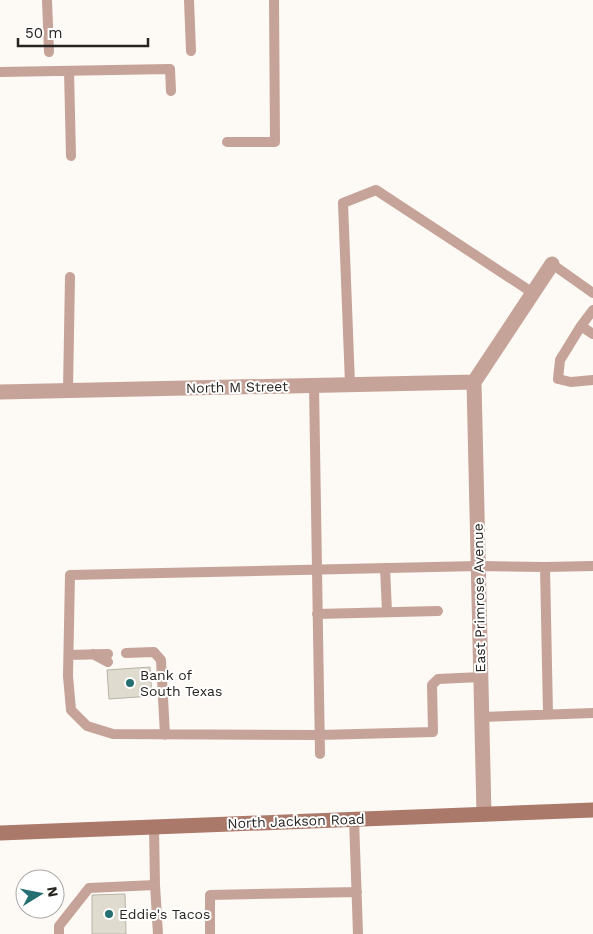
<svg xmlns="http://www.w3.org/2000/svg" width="593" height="934" viewBox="0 0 593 934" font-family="'Work Sans',sans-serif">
	<rect width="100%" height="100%" fill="#fdf9f5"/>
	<!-- building -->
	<path fill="#dfdbce" stroke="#b8b4a8" d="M 150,667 L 152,696 L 109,699 L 107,670 Z
		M 125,894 L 126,934 L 92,934 L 92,895 Z"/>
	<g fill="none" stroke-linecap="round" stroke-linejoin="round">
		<!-- lane -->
		<path stroke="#c6a399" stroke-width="10" d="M 47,0 L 49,52
			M 189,0 L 191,51
			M 69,71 L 71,156
			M 0,72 L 170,69 L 171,91
			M 227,142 L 275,142 L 274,0
			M 552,264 L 593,293
			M 593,310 L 581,326 L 593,334
			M 581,326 L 560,360 L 558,379 L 571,382 L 593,380
			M 350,384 L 343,203 L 376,190 L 533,293
			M 314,385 L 320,754
			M 68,390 L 70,277
			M 545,567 L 593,566
			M 385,568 L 387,612
			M 317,614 L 438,611
			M 126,653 L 154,652 L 161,660 L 165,735
			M 93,654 L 108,662
			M 69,655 L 108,654
			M 481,677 L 438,679 L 432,685 L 433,732 L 319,735 L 113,734 L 87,726 L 71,710 L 68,676 L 70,575 L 478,566 L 545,567 L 548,714
			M 481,717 L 593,713
			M 354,819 L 358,934
			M 155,885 L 158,934
			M 59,934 L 59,926 L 89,888 L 155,885 L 154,827
			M 210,934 L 210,895 L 357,892"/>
		<!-- street -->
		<path stroke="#c6a399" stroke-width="15" d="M 474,382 L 484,814
			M 474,382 L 552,264
			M 0,392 L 474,382"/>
		<!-- secondary -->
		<path stroke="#ab796a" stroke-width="15" d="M 0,833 L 593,810"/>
	</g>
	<!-- markers -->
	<g fill="#236f71" stroke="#fff" stroke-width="2">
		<circle cx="130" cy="683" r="5"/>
		<circle cx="109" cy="914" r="5"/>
	</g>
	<g text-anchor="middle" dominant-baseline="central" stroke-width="4" stroke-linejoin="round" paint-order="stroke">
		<!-- street labels -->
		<g font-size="14" fill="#282421" stroke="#fff">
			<text transform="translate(237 387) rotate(-1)">North M Street</text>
			<text transform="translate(479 598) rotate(-91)">East Primrose Avenue</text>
			<text transform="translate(296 821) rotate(-2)">North Jackson Road</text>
		</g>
		<!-- poi labels -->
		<g font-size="14" fill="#282421" stroke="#fff" text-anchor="start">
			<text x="140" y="675">Bank of<tspan x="140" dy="16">South Texas</tspan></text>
			<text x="119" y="914">Eddie's Tacos</text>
		</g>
	</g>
	<!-- north arrow -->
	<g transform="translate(40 894) rotate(80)"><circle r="24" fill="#ffffff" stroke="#a9a7a6"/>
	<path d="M0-4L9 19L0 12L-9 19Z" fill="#236f71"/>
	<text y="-8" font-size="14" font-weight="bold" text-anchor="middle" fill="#282421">N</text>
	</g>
	<!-- scale -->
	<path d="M18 38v8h130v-8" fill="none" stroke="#282421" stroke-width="2.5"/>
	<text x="25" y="38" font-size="15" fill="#282421" stroke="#ffffff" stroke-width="4" paint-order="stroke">50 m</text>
</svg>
